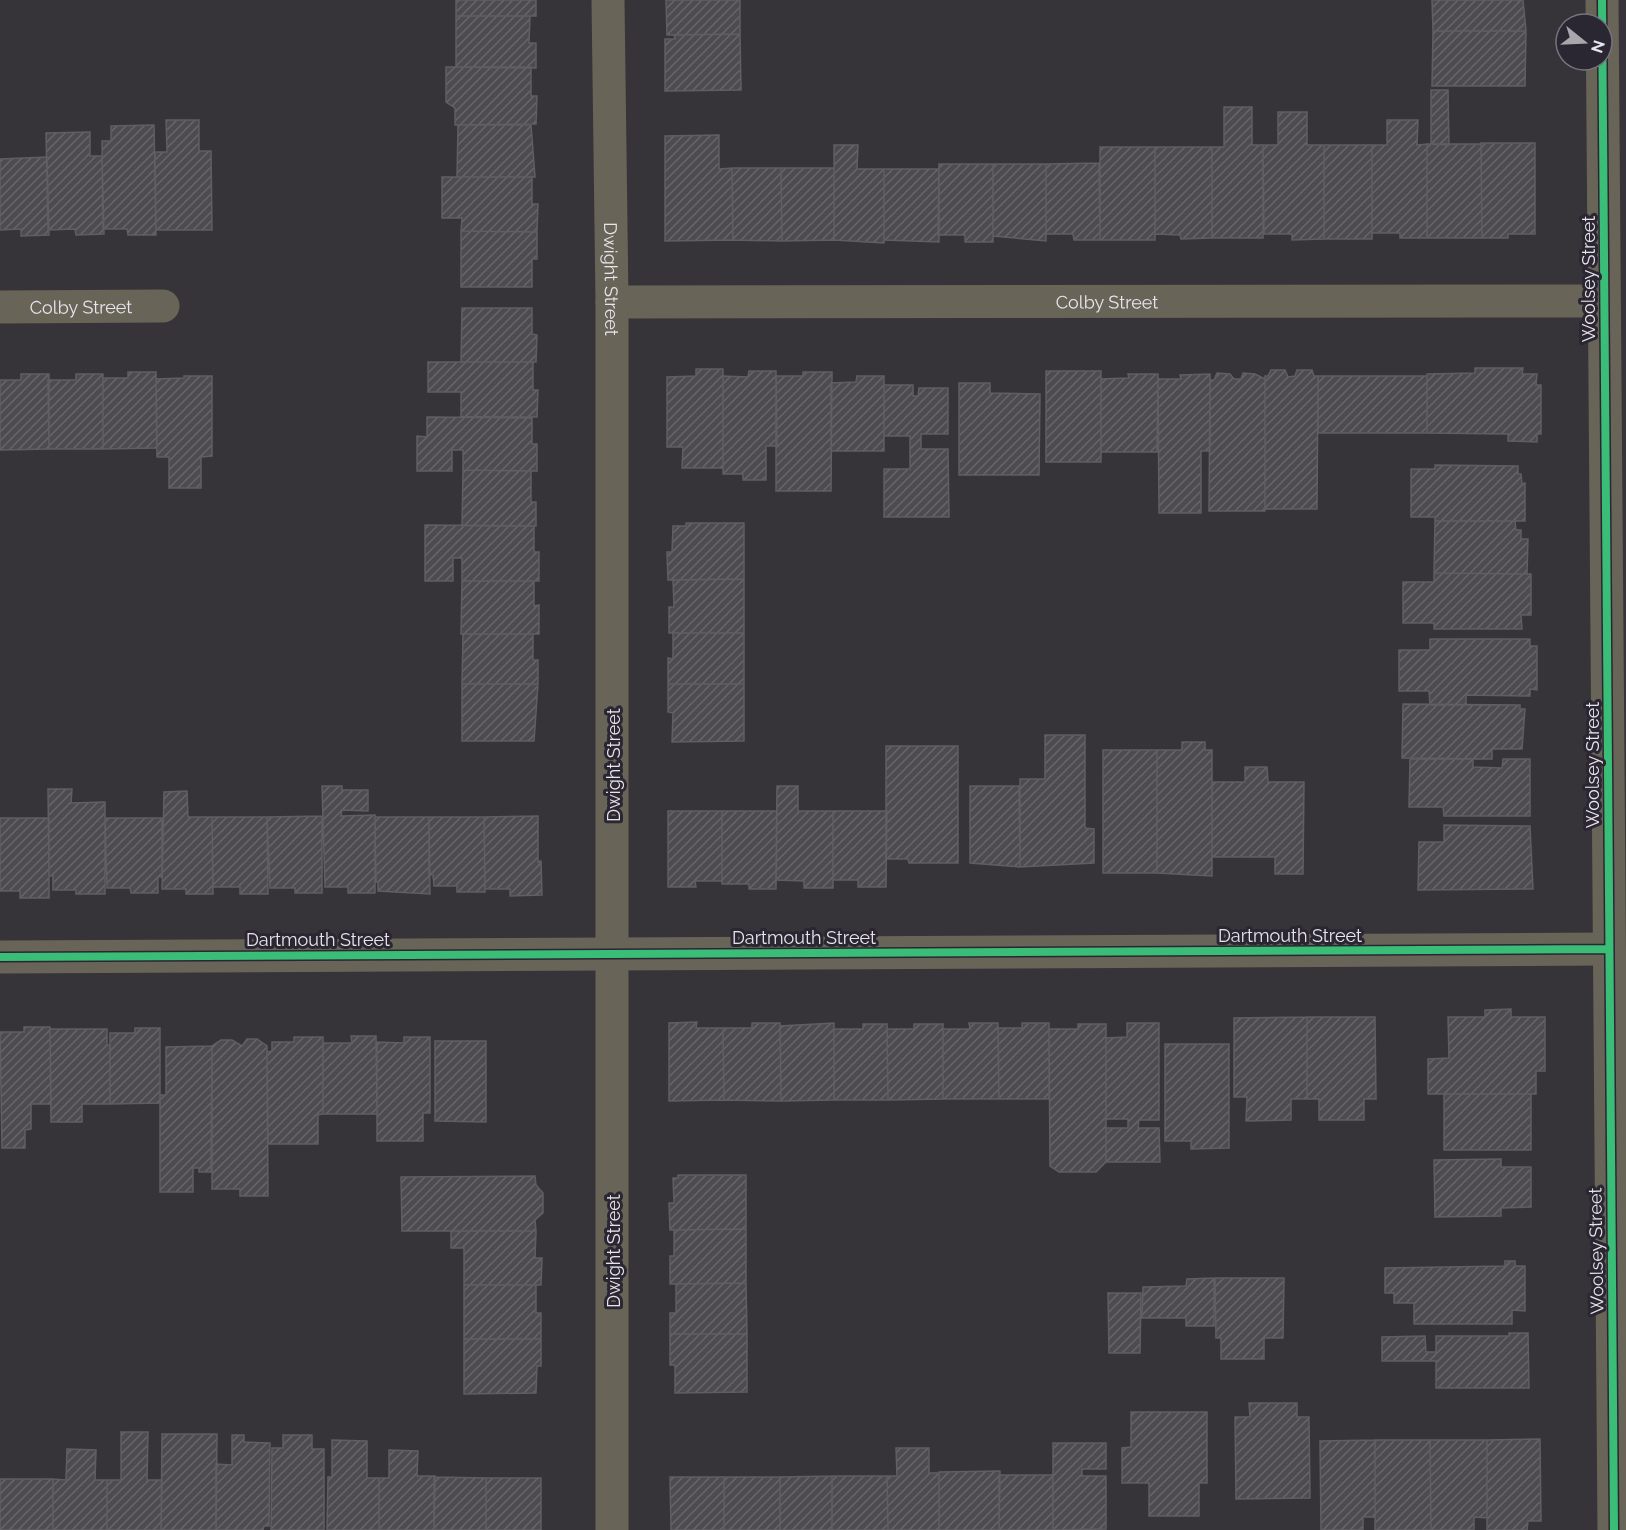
<svg xmlns="http://www.w3.org/2000/svg" width="1626" height="1530" viewBox="0 0 1626 1530" font-family="Raleway,sans-serif">
	<defs>
		<pattern id="building-hatch" width="6" height="6" patternUnits="userSpaceOnUse" patternTransform="scale(1.5)"><rect width="6" height="6" fill="#4d4b50"/><path d="M-1 1l2-2M0 6l6-6M5 7l2-2" fill="none" stroke="#676569"/></pattern>
	</defs>
	<rect width="100%" height="100%" fill="#363439"/>
	<!-- building -->
	<path fill="url(#building-hatch)" stroke="#605e63" stroke-width="1.5" d="M 456,0 L 536,0 L 536,16 L 456,16 Z
		M 666,0 L 740,0 L 740,34 L 667,35 Z
		M 1432,0 L 1523,0 L 1526,31 L 1433,31 Z
		M 456,16 L 530,16 L 529,43 L 536,43 L 536,68 L 456,67 Z
		M 1433,31 L 1526,31 L 1525,86 L 1432,86 Z
		M 740,34 L 741,90 L 665,91 L 665,39 L 675,39 L 674,35 Z
		M 446,67 L 531,67 L 531,96 L 537,96 L 536,124 L 455,125 L 455,108 L 446,102 Z
		M 1431,90 L 1448,90 L 1449,145 L 1431,144 Z
		M 1224,107 L 1252,107 L 1252,145 L 1263,145 L 1263,238 L 1212,238 L 1212,147 L 1224,147 Z
		M 1278,112 L 1307,112 L 1307,145 L 1324,145 L 1324,239 L 1292,240 L 1292,234 L 1264,234 L 1263,145 L 1278,145 Z
		M 166,120 L 199,120 L 199,151 L 211,151 L 212,230 L 156,230 L 155,152 L 167,152 Z
		M 1387,120 L 1418,120 L 1417,145 L 1427,144 L 1427,238 L 1400,238 L 1400,233 L 1372,233 L 1372,145 L 1387,145 Z
		M 154,125 L 156,235 L 128,235 L 127,229 L 103,229 L 102,141 L 111,141 L 111,126 Z
		M 458,125 L 531,125 L 535,177 L 457,177 Z
		M 90,132 L 90,156 L 102,156 L 104,234 L 76,235 L 75,229 L 48,230 L 46,133 Z
		M 719,135 L 719,169 L 732,168 L 733,240 L 665,241 L 665,136 Z
		M 1481,143 L 1535,143 L 1535,234 L 1508,234 L 1508,238 L 1482,238 Z
		M 1427,144 L 1481,144 L 1482,238 L 1427,238 Z
		M 834,145 L 858,145 L 857,169 L 884,169 L 884,243 L 834,240 Z
		M 1324,145 L 1372,145 L 1372,239 L 1324,239 Z
		M 1100,147 L 1155,147 L 1155,240 L 1100,240 Z
		M 1155,147 L 1212,147 L 1212,238 L 1181,239 L 1180,235 L 1155,234 Z
		M 47,157 L 49,235 L 21,236 L 21,229 L 0,230 L 0,159 Z
		M 1099,163 L 1100,240 L 1074,240 L 1073,234 L 1046,234 L 1046,164 Z
		M 939,164 L 993,164 L 993,242 L 965,242 L 965,235 L 938,235 Z
		M 993,164 L 1046,164 L 1046,241 L 993,236 Z
		M 732,168 L 781,168 L 782,241 L 733,240 Z
		M 781,168 L 834,168 L 834,240 L 782,241 Z
		M 884,169 L 939,169 L 939,242 L 884,240 Z
		M 442,177 L 532,177 L 532,204 L 538,204 L 537,232 L 461,231 L 462,218 L 442,218 Z
		M 461,231 L 537,232 L 537,259 L 532,259 L 532,287 L 461,287 Z
		M 462,308 L 532,308 L 532,334 L 537,335 L 536,362 L 461,362 Z
		M 428,362 L 533,362 L 533,390 L 538,390 L 537,417 L 461,417 L 461,392 L 428,392 Z
		M 1475,368 L 1523,368 L 1522,374 L 1537,374 L 1536,385 L 1541,385 L 1541,434 L 1537,434 L 1537,442 L 1508,441 L 1508,434 L 1427,433 L 1427,374 L 1475,373 Z
		M 696,369 L 723,369 L 723,468 L 682,468 L 683,447 L 667,447 L 667,377 L 696,376 Z
		M 1271,370 L 1285,370 L 1288,377 L 1295,376 L 1297,370 L 1312,370 L 1314,376 L 1318,376 L 1317,509 L 1265,509 L 1265,376 L 1268,376 Z
		M 749,371 L 776,371 L 777,446 L 766,446 L 766,480 L 743,480 L 743,474 L 723,474 L 723,376 L 748,377 Z
		M 1046,371 L 1101,371 L 1101,462 L 1046,462 Z
		M 128,372 L 156,372 L 157,448 L 103,449 L 103,378 L 128,378 Z
		M 803,372 L 832,372 L 831,491 L 776,491 L 776,376 L 803,376 Z
		M 1217,373 L 1230,374 L 1234,379 L 1241,379 L 1243,373 L 1255,374 L 1265,379 L 1265,511 L 1209,511 L 1210,380 L 1214,380 Z
		M 21,374 L 49,374 L 49,449 L 0,450 L 0,380 L 21,380 Z
		M 76,374 L 103,374 L 103,449 L 49,449 L 48,380 L 76,380 Z
		M 1128,374 L 1158,374 L 1157,452 L 1101,452 L 1101,379 L 1129,378 Z
		M 1210,374 L 1210,451 L 1201,451 L 1201,513 L 1159,513 L 1158,379 L 1181,379 L 1180,375 Z
		M 184,376 L 212,376 L 212,456 L 201,457 L 201,488 L 169,488 L 169,457 L 157,457 L 156,379 L 184,378 Z
		M 857,376 L 884,376 L 884,451 L 831,451 L 831,383 L 856,382 Z
		M 1318,376 L 1427,376 L 1427,433 L 1318,433 Z
		M 959,383 L 990,383 L 990,393 L 1040,394 L 1039,475 L 959,475 Z
		M 884,385 L 913,385 L 913,396 L 918,396 L 919,388 L 948,388 L 948,434 L 921,434 L 921,449 L 948,449 L 949,517 L 884,517 L 884,469 L 910,469 L 910,436 L 884,436 Z
		M 427,417 L 532,418 L 532,444 L 537,444 L 537,471 L 463,470 L 463,450 L 452,450 L 452,471 L 417,471 L 417,436 L 427,437 Z
		M 1435,465 L 1518,466 L 1518,474 L 1521,474 L 1522,484 L 1525,483 L 1525,521 L 1435,521 L 1435,517 L 1411,517 L 1411,469 L 1435,469 Z
		M 463,470 L 531,471 L 531,502 L 536,502 L 536,526 L 462,526 Z
		M 1435,521 L 1515,521 L 1516,530 L 1521,530 L 1521,539 L 1528,539 L 1527,574 L 1434,573 Z
		M 686,523 L 744,523 L 744,579 L 668,580 L 667,552 L 672,552 L 673,526 L 686,526 Z
		M 425,525 L 534,526 L 534,552 L 539,552 L 539,581 L 462,581 L 462,558 L 453,558 L 453,581 L 425,581 Z
		M 1434,573 L 1531,574 L 1531,615 L 1521,615 L 1522,629 L 1434,629 L 1434,623 L 1403,623 L 1403,582 L 1434,582 Z
		M 744,579 L 744,633 L 669,633 L 669,607 L 674,607 L 673,580 Z
		M 462,581 L 534,581 L 534,606 L 539,605 L 539,634 L 461,634 Z
		M 673,633 L 744,633 L 744,684 L 668,684 L 668,658 L 673,659 Z
		M 463,634 L 533,634 L 533,660 L 538,660 L 538,684 L 462,684 Z
		M 1430,639 L 1530,639 L 1530,646 L 1537,646 L 1537,690 L 1530,689 L 1530,696 L 1466,695 L 1466,705 L 1430,705 L 1429,691 L 1399,691 L 1399,650 L 1430,650 Z
		M 462,684 L 538,684 L 534,741 L 462,741 Z
		M 668,684 L 744,684 L 744,741 L 672,742 L 673,713 L 668,712 Z
		M 1403,704 L 1520,705 L 1520,709 L 1525,709 L 1522,749 L 1492,749 L 1492,759 L 1402,758 Z
		M 1045,735 L 1085,735 L 1085,828 L 1094,829 L 1094,863 L 1020,867 L 1020,779 L 1045,779 Z
		M 1182,742 L 1205,742 L 1205,750 L 1212,750 L 1212,876 L 1157,873 L 1157,750 L 1182,750 Z
		M 886,746 L 958,746 L 958,863 L 909,863 L 908,859 L 886,859 Z
		M 1103,750 L 1157,750 L 1157,873 L 1103,873 Z
		M 1410,759 L 1473,759 L 1473,767 L 1502,768 L 1503,759 L 1530,759 L 1530,816 L 1444,816 L 1443,807 L 1409,807 Z
		M 1245,767 L 1267,767 L 1268,782 L 1304,782 L 1303,874 L 1275,874 L 1275,857 L 1212,857 L 1212,782 L 1245,782 Z
		M 322,786 L 342,786 L 342,790 L 368,790 L 368,811 L 342,810 L 341,816 L 375,815 L 375,893 L 348,893 L 348,887 L 325,887 Z
		M 777,786 L 798,786 L 798,811 L 833,811 L 833,888 L 804,888 L 804,881 L 776,880 Z
		M 970,786 L 1019,786 L 1020,867 L 970,863 Z
		M 48,789 L 72,789 L 71,803 L 105,802 L 105,894 L 76,894 L 76,890 L 53,890 L 53,876 L 49,876 Z
		M 187,791 L 188,817 L 212,817 L 213,894 L 186,894 L 186,889 L 162,889 L 164,792 Z
		M 668,811 L 722,811 L 722,881 L 695,881 L 696,887 L 668,887 Z
		M 722,811 L 777,811 L 776,889 L 749,889 L 749,884 L 722,884 Z
		M 833,811 L 887,811 L 886,887 L 858,887 L 858,880 L 833,880 Z
		M 322,816 L 322,893 L 295,893 L 295,888 L 270,888 L 267,817 Z
		M 538,816 L 538,862 L 541,861 L 542,895 L 510,896 L 510,889 L 485,889 L 484,817 Z
		M 212,817 L 267,817 L 268,894 L 240,894 L 240,887 L 213,887 Z
		M 375,817 L 429,817 L 430,894 L 378,891 L 378,882 L 376,882 Z
		M 429,817 L 484,817 L 485,892 L 457,892 L 457,886 L 434,886 L 433,875 L 429,875 Z
		M 0,818 L 49,818 L 49,898 L 20,898 L 20,891 L 0,891 Z
		M 105,818 L 162,818 L 162,877 L 158,877 L 158,893 L 131,893 L 130,888 L 107,888 Z
		M 1444,825 L 1530,826 L 1533,889 L 1418,890 L 1419,842 L 1444,842 Z
		M 1511,1009 L 1511,1017 L 1545,1017 L 1545,1071 L 1536,1071 L 1536,1094 L 1428,1094 L 1428,1059 L 1449,1058 L 1448,1017 L 1485,1017 L 1485,1010 Z
		M 1307,1017 L 1307,1099 L 1291,1099 L 1291,1120 L 1246,1121 L 1247,1097 L 1234,1097 L 1234,1018 Z
		M 1307,1017 L 1375,1017 L 1376,1099 L 1364,1099 L 1364,1120 L 1319,1120 L 1319,1099 L 1307,1099 Z
		M 697,1022 L 696,1028 L 723,1028 L 724,1100 L 669,1101 L 669,1023 Z
		M 752,1023 L 780,1023 L 781,1101 L 724,1100 L 723,1028 L 752,1028 Z
		M 834,1023 L 834,1100 L 781,1101 L 780,1026 Z
		M 969,1023 L 998,1023 L 999,1099 L 943,1099 L 943,1029 L 970,1029 Z
		M 1022,1023 L 1049,1023 L 1049,1099 L 999,1099 L 998,1028 L 1022,1028 Z
		M 1127,1023 L 1159,1023 L 1159,1120 L 1139,1120 L 1138,1128 L 1159,1128 L 1160,1162 L 1106,1162 L 1106,1128 L 1128,1128 L 1128,1119 L 1106,1119 L 1106,1038 L 1127,1037 Z
		M 863,1024 L 887,1024 L 888,1100 L 834,1100 L 834,1029 L 863,1029 Z
		M 914,1024 L 943,1024 L 943,1099 L 888,1100 L 887,1029 L 914,1029 Z
		M 1078,1024 L 1106,1024 L 1106,1162 L 1096,1172 L 1059,1172 L 1050,1166 L 1049,1029 L 1078,1029 Z
		M 24,1027 L 50,1027 L 51,1104 L 31,1104 L 31,1129 L 25,1130 L 25,1148 L 2,1148 L 0,1032 L 24,1032 Z
		M 135,1028 L 160,1028 L 160,1103 L 110,1104 L 110,1033 L 135,1033 Z
		M 50,1029 L 107,1029 L 107,1045 L 110,1045 L 110,1104 L 82,1104 L 82,1122 L 51,1122 Z
		M 351,1036 L 376,1036 L 377,1114 L 323,1114 L 323,1043 L 352,1043 Z
		M 294,1037 L 323,1037 L 323,1114 L 318,1115 L 318,1144 L 268,1144 L 267,1052 L 272,1051 L 272,1042 L 294,1042 Z
		M 404,1037 L 430,1037 L 430,1113 L 423,1113 L 423,1141 L 377,1141 L 377,1042 L 404,1043 Z
		M 247,1039 L 257,1039 L 267,1046 L 268,1196 L 240,1196 L 240,1189 L 212,1189 L 212,1046 L 221,1040 L 232,1040 L 242,1046 Z
		M 435,1041 L 486,1041 L 486,1122 L 435,1121 Z
		M 1165,1044 L 1229,1044 L 1229,1148 L 1191,1149 L 1191,1141 L 1165,1141 Z
		M 212,1046 L 211,1172 L 199,1172 L 199,1168 L 193,1168 L 193,1192 L 160,1192 L 160,1095 L 166,1095 L 166,1047 Z
		M 1444,1094 L 1531,1094 L 1531,1150 L 1444,1150 Z
		M 1501,1159 L 1501,1167 L 1531,1167 L 1531,1207 L 1501,1208 L 1501,1216 L 1435,1217 L 1434,1160 Z
		M 678,1175 L 746,1175 L 746,1229 L 670,1230 L 669,1203 L 674,1203 L 673,1178 L 678,1178 Z
		M 535,1176 L 536,1185 L 543,1193 L 543,1213 L 535,1220 L 536,1231 L 402,1231 L 401,1177 Z
		M 746,1229 L 746,1283 L 670,1284 L 670,1256 L 674,1256 L 674,1230 Z
		M 451,1231 L 536,1231 L 535,1258 L 542,1258 L 541,1285 L 464,1285 L 464,1248 L 451,1248 Z
		M 1505,1261 L 1515,1261 L 1515,1266 L 1525,1266 L 1525,1311 L 1512,1310 L 1512,1324 L 1414,1324 L 1414,1303 L 1394,1303 L 1394,1293 L 1385,1293 L 1385,1268 L 1505,1266 Z
		M 1214,1278 L 1214,1326 L 1186,1326 L 1186,1318 L 1142,1318 L 1143,1287 L 1186,1286 L 1187,1279 Z
		M 1215,1278 L 1284,1278 L 1283,1338 L 1264,1338 L 1264,1359 L 1221,1359 L 1221,1338 L 1216,1338 Z
		M 746,1283 L 747,1334 L 670,1334 L 670,1313 L 676,1313 L 676,1284 Z
		M 464,1285 L 536,1285 L 536,1313 L 541,1313 L 541,1339 L 464,1339 Z
		M 1108,1293 L 1141,1293 L 1140,1353 L 1109,1353 Z
		M 1509,1333 L 1528,1333 L 1529,1388 L 1436,1388 L 1436,1361 L 1382,1361 L 1382,1337 L 1425,1336 L 1426,1352 L 1436,1352 L 1436,1336 L 1509,1336 Z
		M 670,1334 L 747,1334 L 747,1392 L 675,1393 L 675,1365 L 670,1365 Z
		M 464,1339 L 541,1339 L 541,1366 L 537,1366 L 536,1393 L 464,1394 Z
		M 1249,1403 L 1297,1403 L 1297,1417 L 1309,1417 L 1310,1498 L 1236,1499 L 1235,1417 L 1250,1417 Z
		M 1131,1412 L 1207,1412 L 1207,1483 L 1199,1483 L 1199,1516 L 1149,1516 L 1149,1483 L 1122,1483 L 1122,1448 L 1131,1447 Z
		M 121,1432 L 148,1432 L 147,1480 L 162,1480 L 161,1530 L 107,1530 L 107,1480 L 121,1480 Z
		M 162,1434 L 217,1434 L 216,1530 L 161,1530 Z
		M 232,1435 L 244,1435 L 244,1442 L 270,1443 L 269,1526 L 264,1526 L 263,1530 L 216,1530 L 216,1464 L 232,1465 Z
		M 283,1435 L 312,1435 L 312,1449 L 324,1449 L 324,1530 L 271,1530 L 272,1448 L 283,1448 Z
		M 1540,1439 L 1541,1521 L 1528,1521 L 1527,1530 L 1487,1530 L 1487,1440 Z
		M 332,1440 L 367,1441 L 367,1478 L 379,1478 L 379,1530 L 327,1530 L 328,1477 L 332,1477 Z
		M 1375,1440 L 1375,1517 L 1363,1517 L 1363,1530 L 1321,1530 L 1320,1441 Z
		M 1375,1440 L 1430,1440 L 1431,1530 L 1375,1530 Z
		M 1430,1440 L 1487,1440 L 1487,1518 L 1474,1517 L 1474,1530 L 1431,1530 Z
		M 1053,1443 L 1106,1443 L 1106,1469 L 1082,1469 L 1082,1476 L 1106,1476 L 1106,1529 L 1053,1530 Z
		M 896,1448 L 929,1448 L 929,1473 L 939,1473 L 939,1530 L 888,1530 L 887,1476 L 897,1476 Z
		M 67,1449 L 96,1450 L 95,1480 L 107,1480 L 107,1530 L 53,1530 L 53,1479 L 66,1480 Z
		M 389,1450 L 418,1451 L 417,1476 L 435,1476 L 434,1530 L 379,1530 L 379,1478 L 389,1478 Z
		M 1000,1471 L 999,1530 L 939,1530 L 939,1472 Z
		M 999,1475 L 1053,1475 L 1053,1530 L 999,1530 Z
		M 832,1476 L 887,1476 L 888,1530 L 832,1530 Z
		M 832,1476 L 832,1530 L 780,1530 L 780,1477 Z
		M 434,1477 L 486,1478 L 486,1530 L 434,1530 Z
		M 670,1477 L 724,1477 L 724,1530 L 671,1530 Z
		M 724,1477 L 780,1477 L 780,1530 L 724,1530 Z
		M 486,1478 L 541,1478 L 541,1530 L 486,1530 Z
		M 0,1479 L 53,1479 L 53,1530 L 0,1530 Z"/>
	<g fill="none" stroke-linecap="round" stroke-linejoin="round">
		<!-- street -->
		<g stroke="#686458" stroke-width="33">
			<path id="s1" d="M 608,0 L 612,302 L 612,1530"/>
			<path d="M 1602,0 L 1614,1530"/>
			<path id="s2" d="M 612,302 L 1603,301"/>
			<path id="s3" d="M 0,307 L 163,306"/>
			<path d="M 0,957 L 1608,949"/>
		</g>
		<defs>
			<path id="cycleway" d="M 1602,0 L 1614,1530
				M 0,957 L 1608,949"/>
		</defs>
		<!-- cycleway casing -->
		<use href="#cycleway" stroke="#2b2732" stroke-width="11"/>
		<!-- cycleway -->
		<use href="#cycleway" stroke="#3abd76" stroke-width="8"/>
	</g>
	<g text-anchor="middle" dominant-baseline="central" stroke-width="6" stroke-linejoin="round" paint-order="stroke">
		<!-- street labels -->
		<g font-size="18" fill="#e7e4ec" stroke="#2b2732">
			<text stroke="none"><textPath href="#s1" startOffset="279">Dwight Street</textPath></text>
			<text transform="translate(1588 279) rotate(-90)">Woolsey Street</text>
			<text stroke="none"><textPath href="#s2" startOffset="495">Colby Street</textPath></text>
			<text stroke="none"><textPath href="#s3" startOffset="81">Colby Street</textPath></text>
			<text transform="translate(613 765) rotate(-90)">Dwight Street</text>
			<text transform="translate(1592 765) rotate(-90)">Woolsey Street</text>
			<text x="1290" y="935">Dartmouth Street</text>
			<text x="804" y="937">Dartmouth Street</text>
			<text x="318" y="939">Dartmouth Street</text>
			<text transform="translate(613 1251) rotate(-90)">Dwight Street</text>
			<text transform="translate(1596 1251) rotate(-91)">Woolsey Street</text>
		</g>
	</g>
	<!-- north arrow -->
	<g transform="translate(1584 42) rotate(108)"><circle r="28" fill="#2b2732" stroke="#76737c" stroke-width="1.5"/>
	<path d="M0-4.5L10 22L0 15L-10 22Z" fill="#a9a6ad"/>
	<text y="-9" font-size="16" font-weight="bold" text-anchor="middle" fill="#e7e4ec">N</text>
	</g>
</svg>
